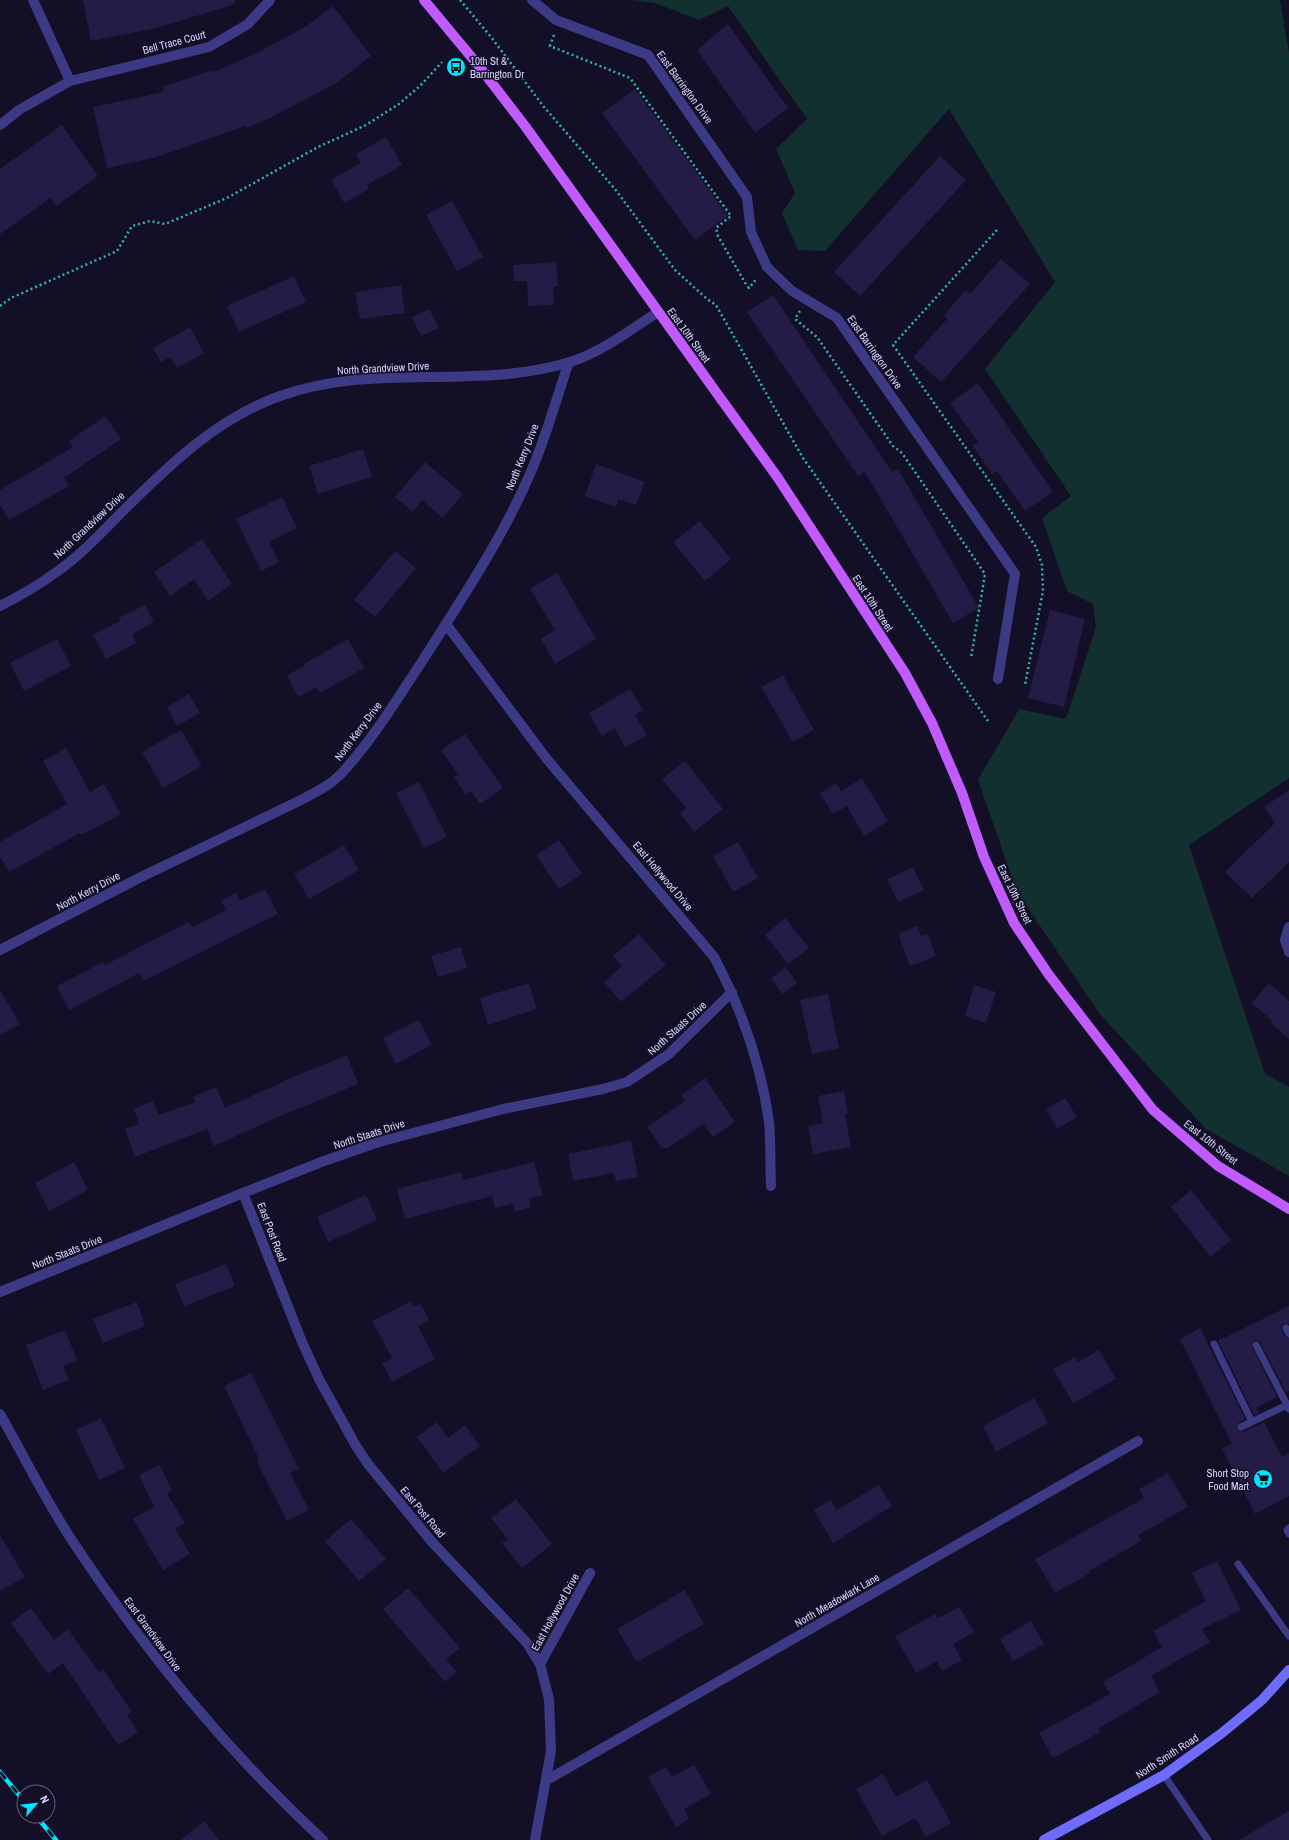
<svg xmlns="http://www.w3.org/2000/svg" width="1289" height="1840" viewBox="0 0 1289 1840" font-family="'Archivo Narrow',sans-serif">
	<rect width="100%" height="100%" fill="#130f26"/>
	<!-- green -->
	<path fill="#12302f" d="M 632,0 L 1280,0 L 1289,53 L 1289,778 L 1189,845 L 1265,1074 L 1289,1087 L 1289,1176 L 1206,1129 L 1099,1013 L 1017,892 L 978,780 L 1019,709 L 1066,719 L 1096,627 L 1093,604 L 1067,591 L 1042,518 L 1071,496 L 985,369 L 1055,282 L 949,109 L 825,251 L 798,250 L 782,213 L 795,193 L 776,149 L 807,119 L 728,6 L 699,20 L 655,3 Z"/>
	<!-- building -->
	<path fill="#241b47" d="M 83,0 L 235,0 L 235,4 L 157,28 L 91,41 Z
		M 333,6 L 371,56 L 336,83 L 272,117 L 246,128 L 245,126 L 157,157 L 107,168 L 93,107 L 164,92 L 162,87 L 212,70 L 213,72 L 255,54 L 305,27 Z
		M 728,24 L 788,108 L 755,133 L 697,50 Z
		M 635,89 L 728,216 L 695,240 L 602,113 Z
		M 62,125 L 98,176 L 56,206 L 51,198 L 0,234 L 0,169 Z
		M 386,137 L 402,165 L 367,185 L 369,189 L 344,203 L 331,180 L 361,163 L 356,154 Z
		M 940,156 L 966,180 L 860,296 L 834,272 Z
		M 452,201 L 483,257 L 457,271 L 426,215 Z
		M 1001,259 L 1030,284 L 941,382 L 913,357 L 947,319 L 944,315 L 966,290 L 970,294 Z
		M 556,262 L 558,286 L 553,287 L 554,305 L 528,306 L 527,281 L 514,281 L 513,265 Z
		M 294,276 L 306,302 L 239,332 L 227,306 Z
		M 401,285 L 405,313 L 360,319 L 355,292 Z
		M 773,295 L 892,472 L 898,469 L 979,608 L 953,623 L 865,472 L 858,476 L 747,312 Z
		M 429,309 L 439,328 L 421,336 L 412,317 Z
		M 190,327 L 204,353 L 177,368 L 170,357 L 161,362 L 153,348 Z
		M 978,383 L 1053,492 L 1025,511 L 997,471 L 992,474 L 972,445 L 978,442 L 950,403 Z
		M 105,416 L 121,439 L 64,478 L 69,486 L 9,520 L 0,505 L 0,490 L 73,447 L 69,441 Z
		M 363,449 L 372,477 L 318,494 L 309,466 Z
		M 425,462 L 463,494 L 443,518 L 422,500 L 413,512 L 395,497 Z
		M 596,464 L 645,482 L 636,505 L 618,499 L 616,507 L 585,496 Z
		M 282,497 L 297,528 L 269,542 L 279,562 L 261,571 L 236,519 Z
		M 700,521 L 731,559 L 705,581 L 673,542 Z
		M 202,539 L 232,584 L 208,601 L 194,579 L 170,596 L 154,572 Z
		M 395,551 L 416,568 L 375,617 L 354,600 Z
		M 557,573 L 596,639 L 555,664 L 541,639 L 555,630 L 530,589 Z
		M 145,605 L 154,622 L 132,634 L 136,643 L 106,659 L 93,635 L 120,621 L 119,618 Z
		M 1050,610 L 1085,619 L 1064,707 L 1028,698 Z
		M 57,639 L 71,666 L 24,691 L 10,663 Z
		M 348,639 L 364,668 L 320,693 L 317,687 L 298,697 L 287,675 L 305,666 L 304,664 Z
		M 783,675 L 814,730 L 793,742 L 761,687 Z
		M 630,689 L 643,710 L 635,715 L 647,735 L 625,747 L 615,728 L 602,736 L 589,713 Z
		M 189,694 L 200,713 L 177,726 L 167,707 Z
		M 181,730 L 202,766 L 163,788 L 142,752 Z
		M 465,734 L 503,788 L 480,804 L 471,791 L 466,795 L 454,777 L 458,774 L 441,750 Z
		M 66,748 L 90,792 L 104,784 L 121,814 L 81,835 L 80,833 L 9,872 L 0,857 L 0,842 L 67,804 L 43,761 Z
		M 685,761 L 723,809 L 694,832 L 680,813 L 686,808 L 662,779 Z
		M 862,778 L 888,821 L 864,836 L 847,806 L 833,814 L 820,793 L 836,783 L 841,791 Z
		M 419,782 L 447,837 L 424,848 L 396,793 Z
		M 1289,790 L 1289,862 L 1252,898 L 1225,872 L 1275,823 L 1264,807 Z
		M 559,840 L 582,874 L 559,889 L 536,855 Z
		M 738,842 L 758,878 L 733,892 L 713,856 Z
		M 344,845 L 359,870 L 309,899 L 294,874 Z
		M 913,867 L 924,890 L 898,902 L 887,879 Z
		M 265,889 L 278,914 L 144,981 L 139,973 L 69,1010 L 57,986 L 103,962 L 105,965 L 189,922 L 192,927 L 226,910 L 221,901 L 236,893 L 240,901 Z
		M 785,918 L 809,948 L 788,964 L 765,935 Z
		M 918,926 L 921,936 L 928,934 L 936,956 L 910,966 L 900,939 L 900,933 Z
		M 639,934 L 666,965 L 621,1002 L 604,982 L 622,966 L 613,956 Z
		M 461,947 L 467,968 L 438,977 L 431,956 Z
		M 786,967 L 797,983 L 782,994 L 771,978 Z
		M 529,983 L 537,1009 L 488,1025 L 480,998 Z
		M 1269,983 L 1289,1001 L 1289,1039 L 1271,1023 L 1272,1021 L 1252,1003 Z
		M 974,985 L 996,992 L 986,1023 L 965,1016 Z
		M 0,990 L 20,1024 L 0,1035 Z
		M 828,994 L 839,1048 L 812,1054 L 800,1000 Z
		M 419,1020 L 432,1045 L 396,1064 L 383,1038 Z
		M 347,1055 L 358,1084 L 271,1120 L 214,1146 L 207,1129 L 135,1157 L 125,1129 L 139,1124 L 134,1109 L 153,1101 L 159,1115 L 195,1102 L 193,1097 L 216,1087 L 225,1108 L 285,1081 L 285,1080 Z
		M 705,1078 L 735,1122 L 713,1137 L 703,1124 L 668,1148 L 662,1148 L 647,1127 L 685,1101 L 681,1095 Z
		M 844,1091 L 848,1113 L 845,1114 L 851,1147 L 813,1154 L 808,1126 L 823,1123 L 818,1096 Z
		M 1065,1098 L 1077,1117 L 1057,1129 L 1046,1109 Z
		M 631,1141 L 638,1177 L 616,1181 L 614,1173 L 573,1181 L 568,1154 Z
		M 74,1162 L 88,1190 L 49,1211 L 35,1183 Z
		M 534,1162 L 543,1195 L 529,1199 L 531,1207 L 515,1212 L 513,1204 L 495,1208 L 492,1196 L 405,1219 L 397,1189 L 461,1172 L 463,1180 Z
		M 1191,1190 L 1231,1240 L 1211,1257 L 1171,1207 Z
		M 366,1195 L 377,1220 L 328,1242 L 317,1217 Z
		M 226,1264 L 235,1286 L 184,1306 L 175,1284 Z
		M 411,1301 L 413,1306 L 421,1304 L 429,1320 L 418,1326 L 435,1359 L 392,1382 L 382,1363 L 392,1358 L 372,1321 Z
		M 137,1302 L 145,1326 L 103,1343 L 93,1319 Z
		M 1289,1306 L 1289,1324 L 1283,1324 L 1281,1328 L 1285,1337 L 1289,1339 L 1289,1391 L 1286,1392 L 1260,1342 L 1257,1340 L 1253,1341 L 1252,1347 L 1277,1397 L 1256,1408 L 1259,1413 L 1254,1415 L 1218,1341 Z
		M 1200,1328 L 1245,1419 L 1237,1424 L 1237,1429 L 1243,1432 L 1264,1422 L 1282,1457 L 1289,1453 L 1289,1496 L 1255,1514 L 1222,1449 L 1232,1444 L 1180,1339 Z
		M 65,1330 L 77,1360 L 63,1366 L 69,1380 L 43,1390 L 26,1345 Z
		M 1099,1350 L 1116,1379 L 1073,1403 L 1053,1369 L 1075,1357 L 1078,1362 Z
		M 251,1373 L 299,1469 L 290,1473 L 309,1510 L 287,1521 L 256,1460 L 259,1459 L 224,1386 Z
		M 1034,1398 L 1048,1423 L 996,1452 L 983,1426 Z
		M 101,1418 L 125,1468 L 99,1480 L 76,1430 Z
		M 437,1422 L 448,1438 L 465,1425 L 480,1446 L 443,1473 L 417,1437 Z
		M 160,1465 L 172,1491 L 167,1494 L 185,1523 L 175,1528 L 190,1554 L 163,1570 L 133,1519 L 154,1507 L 139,1475 Z
		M 1168,1473 L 1188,1507 L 1138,1535 L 1141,1541 L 1089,1571 L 1090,1573 L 1055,1593 L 1035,1559 L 1144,1498 L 1139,1489 Z
		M 879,1485 L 892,1506 L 833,1543 L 814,1510 L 831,1500 L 836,1510 Z
		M 516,1499 L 552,1544 L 522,1568 L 502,1543 L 508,1539 L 491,1518 Z
		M 351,1519 L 386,1559 L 359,1581 L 325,1541 Z
		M 0,1535 L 25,1577 L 0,1591 Z
		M 1217,1561 L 1241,1610 L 1202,1629 L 1210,1642 L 1151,1676 L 1160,1692 L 1098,1729 L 1100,1732 L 1053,1758 L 1039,1733 L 1110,1694 L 1103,1682 L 1162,1647 L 1153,1631 L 1206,1601 L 1192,1573 Z
		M 408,1588 L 460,1648 L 446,1659 L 457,1672 L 445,1682 L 383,1609 Z
		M 685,1590 L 704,1624 L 637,1662 L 617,1629 Z
		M 959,1607 L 974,1632 L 953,1644 L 962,1660 L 942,1671 L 937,1661 L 916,1673 L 895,1636 L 935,1614 L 938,1618 Z
		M 31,1608 L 54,1640 L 68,1629 L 99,1672 L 103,1669 L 132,1712 L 127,1715 L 138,1732 L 118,1745 L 63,1663 L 48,1674 L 11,1623 Z
		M 1031,1621 L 1044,1644 L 1013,1661 L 1000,1639 Z
		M 694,1765 L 711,1794 L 684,1809 L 689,1819 L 676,1827 L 648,1777 L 666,1767 L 672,1777 Z
		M 883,1774 L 896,1797 L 927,1780 L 951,1823 L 926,1837 L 915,1818 L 882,1836 L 856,1789 Z
		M 1289,1811 L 1289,1840 L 1239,1840 Z
		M 204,1821 L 219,1840 L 181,1840 Z"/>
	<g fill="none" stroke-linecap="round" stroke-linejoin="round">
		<!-- path -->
		<path stroke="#2fb8b0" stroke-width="2.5" stroke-dasharray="2 3" stroke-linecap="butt" d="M 460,0 L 491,37 L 544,107 L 615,189 L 675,270 L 707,299 L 716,305 L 803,458 L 988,721
			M 554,35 L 550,46 L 630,78 L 731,216 L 716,228 L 718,236 L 747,286 L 749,288 L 757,278
			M 997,230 L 893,345 L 1036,547 L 1042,565 L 1043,591 L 1025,685
			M 0,306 L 11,298 L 117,251 L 132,226 L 150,221 L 165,224 L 227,198 L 318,147 L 366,125 L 399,104 L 421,85 L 442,62
			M 800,311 L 795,319 L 817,337 L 893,446 L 902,453 L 985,574 L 971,658"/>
		<!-- service -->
		<path stroke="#3d3a85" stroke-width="7" d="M 1286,1328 L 1289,1334
			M 1214,1344 L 1252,1422
			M 1256,1345 L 1287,1405 L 1289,1404
			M 1241,1427 L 1287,1405 L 1289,1409
			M 1289,1528 L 1287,1530 L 1289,1534
			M 1238,1564 L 1289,1636
			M 1164,1775 L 1208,1840"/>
		<!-- minor -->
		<path stroke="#3d3a85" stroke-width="10" d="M 33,0 L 70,81
			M 532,0 L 556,20 L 648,55 L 747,197 L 751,232 L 767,267 L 792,291 L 837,318 L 1015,574 L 998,679
			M 0,125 L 19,110 L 70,81 L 209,47 L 248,24 L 270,0
			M 0,606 C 20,596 40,584 58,571 C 82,554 103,531 124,510 C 170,464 218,418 280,396 C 373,362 476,391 570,362 C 602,352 630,330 658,312
			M 446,624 L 546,758 L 714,957 C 741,1008 761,1064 769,1122 C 771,1142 770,1165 771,1186
			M 1289,927 L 1285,940 L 1289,952
			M 0,950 L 139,878 L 299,801 C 314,793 328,787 340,775 C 372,741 397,699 423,660 C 461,600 502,539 530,474 C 546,438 556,399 569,362
			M 243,1193 L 302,1342 L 319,1379 L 356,1446 L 368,1464 L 432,1542 L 527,1643 L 540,1664 L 549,1699 L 551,1751 L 535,1840
			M 0,1292 L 243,1193 L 324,1161 L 379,1142 L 503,1109 L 603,1089 L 627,1082 L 669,1054 L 732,992
			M 0,1414 C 25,1458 47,1503 75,1545 C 148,1655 226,1750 323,1840
			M 540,1664 L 590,1573
			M 547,1780 L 1138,1441"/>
		<!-- secondary -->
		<path stroke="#6f6bff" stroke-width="10" d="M 1044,1840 L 1164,1775 L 1222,1733 L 1262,1700 L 1289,1670"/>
		<!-- primary -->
		<path stroke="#c25bff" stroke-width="10" d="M 424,0 L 478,65 L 525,126 L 721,399 L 778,478 L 905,673 L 932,723 L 962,793 L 984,857 L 1014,923 L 1049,975 L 1153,1110 L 1218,1166 L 1289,1209"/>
		<defs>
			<path id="rail" d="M 0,1772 L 24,1801
				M 36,1816 L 56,1840"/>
		</defs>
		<!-- rail casing -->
		<use href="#rail" stroke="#00e5ff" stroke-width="4.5"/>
		<!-- rail -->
		<use href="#rail" stroke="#130f26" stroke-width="3" stroke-dasharray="9" stroke-linecap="butt"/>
	</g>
	<!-- icons -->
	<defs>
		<symbol id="bus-disc" viewBox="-11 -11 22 22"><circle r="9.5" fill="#00e5ff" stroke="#130f26"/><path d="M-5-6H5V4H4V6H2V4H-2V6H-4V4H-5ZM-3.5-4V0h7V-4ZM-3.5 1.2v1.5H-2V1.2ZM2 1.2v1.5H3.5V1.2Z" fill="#111"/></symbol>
		<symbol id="supermarket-disc" viewBox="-11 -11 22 22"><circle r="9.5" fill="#00e5ff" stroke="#130f26"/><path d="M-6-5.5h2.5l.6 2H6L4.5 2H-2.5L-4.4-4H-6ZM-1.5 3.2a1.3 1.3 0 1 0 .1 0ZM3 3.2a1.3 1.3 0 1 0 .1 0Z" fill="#111"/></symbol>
	</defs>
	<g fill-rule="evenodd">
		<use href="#bus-disc" x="445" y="56" width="22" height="22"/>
		<use href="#supermarket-disc" x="1252" y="1468" width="22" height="22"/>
	</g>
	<g text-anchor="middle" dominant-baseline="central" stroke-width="3" stroke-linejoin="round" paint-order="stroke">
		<!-- street labels -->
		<g font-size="11" fill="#d9d4ff" stroke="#130f26">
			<text transform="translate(174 42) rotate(-15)">Bell Trace Court</text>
			<text transform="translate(685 87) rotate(54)">East Barrington Drive</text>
			<text transform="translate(689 335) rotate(54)">East 10th Street</text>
			<text transform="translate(875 352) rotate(55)">East Barrington Drive</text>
			<text transform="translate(383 368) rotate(-3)">North Grandview Drive</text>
			<text transform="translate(522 457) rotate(-68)">North Kerry Drive</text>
			<text transform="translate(89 525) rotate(-43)">North Grandview Drive</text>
			<text transform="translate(873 603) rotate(57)">East 10th Street</text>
			<text transform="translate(358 731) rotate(-53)">North Kerry Drive</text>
			<text transform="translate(663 876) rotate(50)">East Hollywood Drive</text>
			<text transform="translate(88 891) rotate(-28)">North Kerry Drive</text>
			<text transform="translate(1015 894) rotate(64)">East 10th Street</text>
			<text transform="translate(677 1028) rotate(-42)">North Staats Drive</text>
			<text transform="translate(369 1134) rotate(-18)">North Staats Drive</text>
			<text transform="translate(1211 1142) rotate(38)">East 10th Street</text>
			<text transform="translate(272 1232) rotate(69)">East Post Road</text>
			<text transform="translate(67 1252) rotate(-22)">North Staats Drive</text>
			<text transform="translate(423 1512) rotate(50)">East Post Road</text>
			<text transform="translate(837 1600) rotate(-30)">North Meadowlark Lane</text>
			<text transform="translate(555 1612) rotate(-61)">East Hollywood Drive</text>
			<text transform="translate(153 1634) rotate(54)">East Grandview Drive</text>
			<text transform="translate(1167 1756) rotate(-33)">North Smith Road</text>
		</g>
		<!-- poi labels -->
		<g font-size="11" fill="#d9d4ff" stroke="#130f26" text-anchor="start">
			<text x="470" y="61">10th St &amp;<tspan x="470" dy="13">Barrington Dr</tspan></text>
			<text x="1249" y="1473" text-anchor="end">Short Stop<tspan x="1249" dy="13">Food Mart</tspan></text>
		</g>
	</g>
	<!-- north arrow -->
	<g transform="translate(36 1804) rotate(62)"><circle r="19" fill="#130f26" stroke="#625e7d"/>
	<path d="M0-3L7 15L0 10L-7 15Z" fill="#00e5ff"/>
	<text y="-6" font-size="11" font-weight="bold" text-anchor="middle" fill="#d9d4ff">N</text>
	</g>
</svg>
